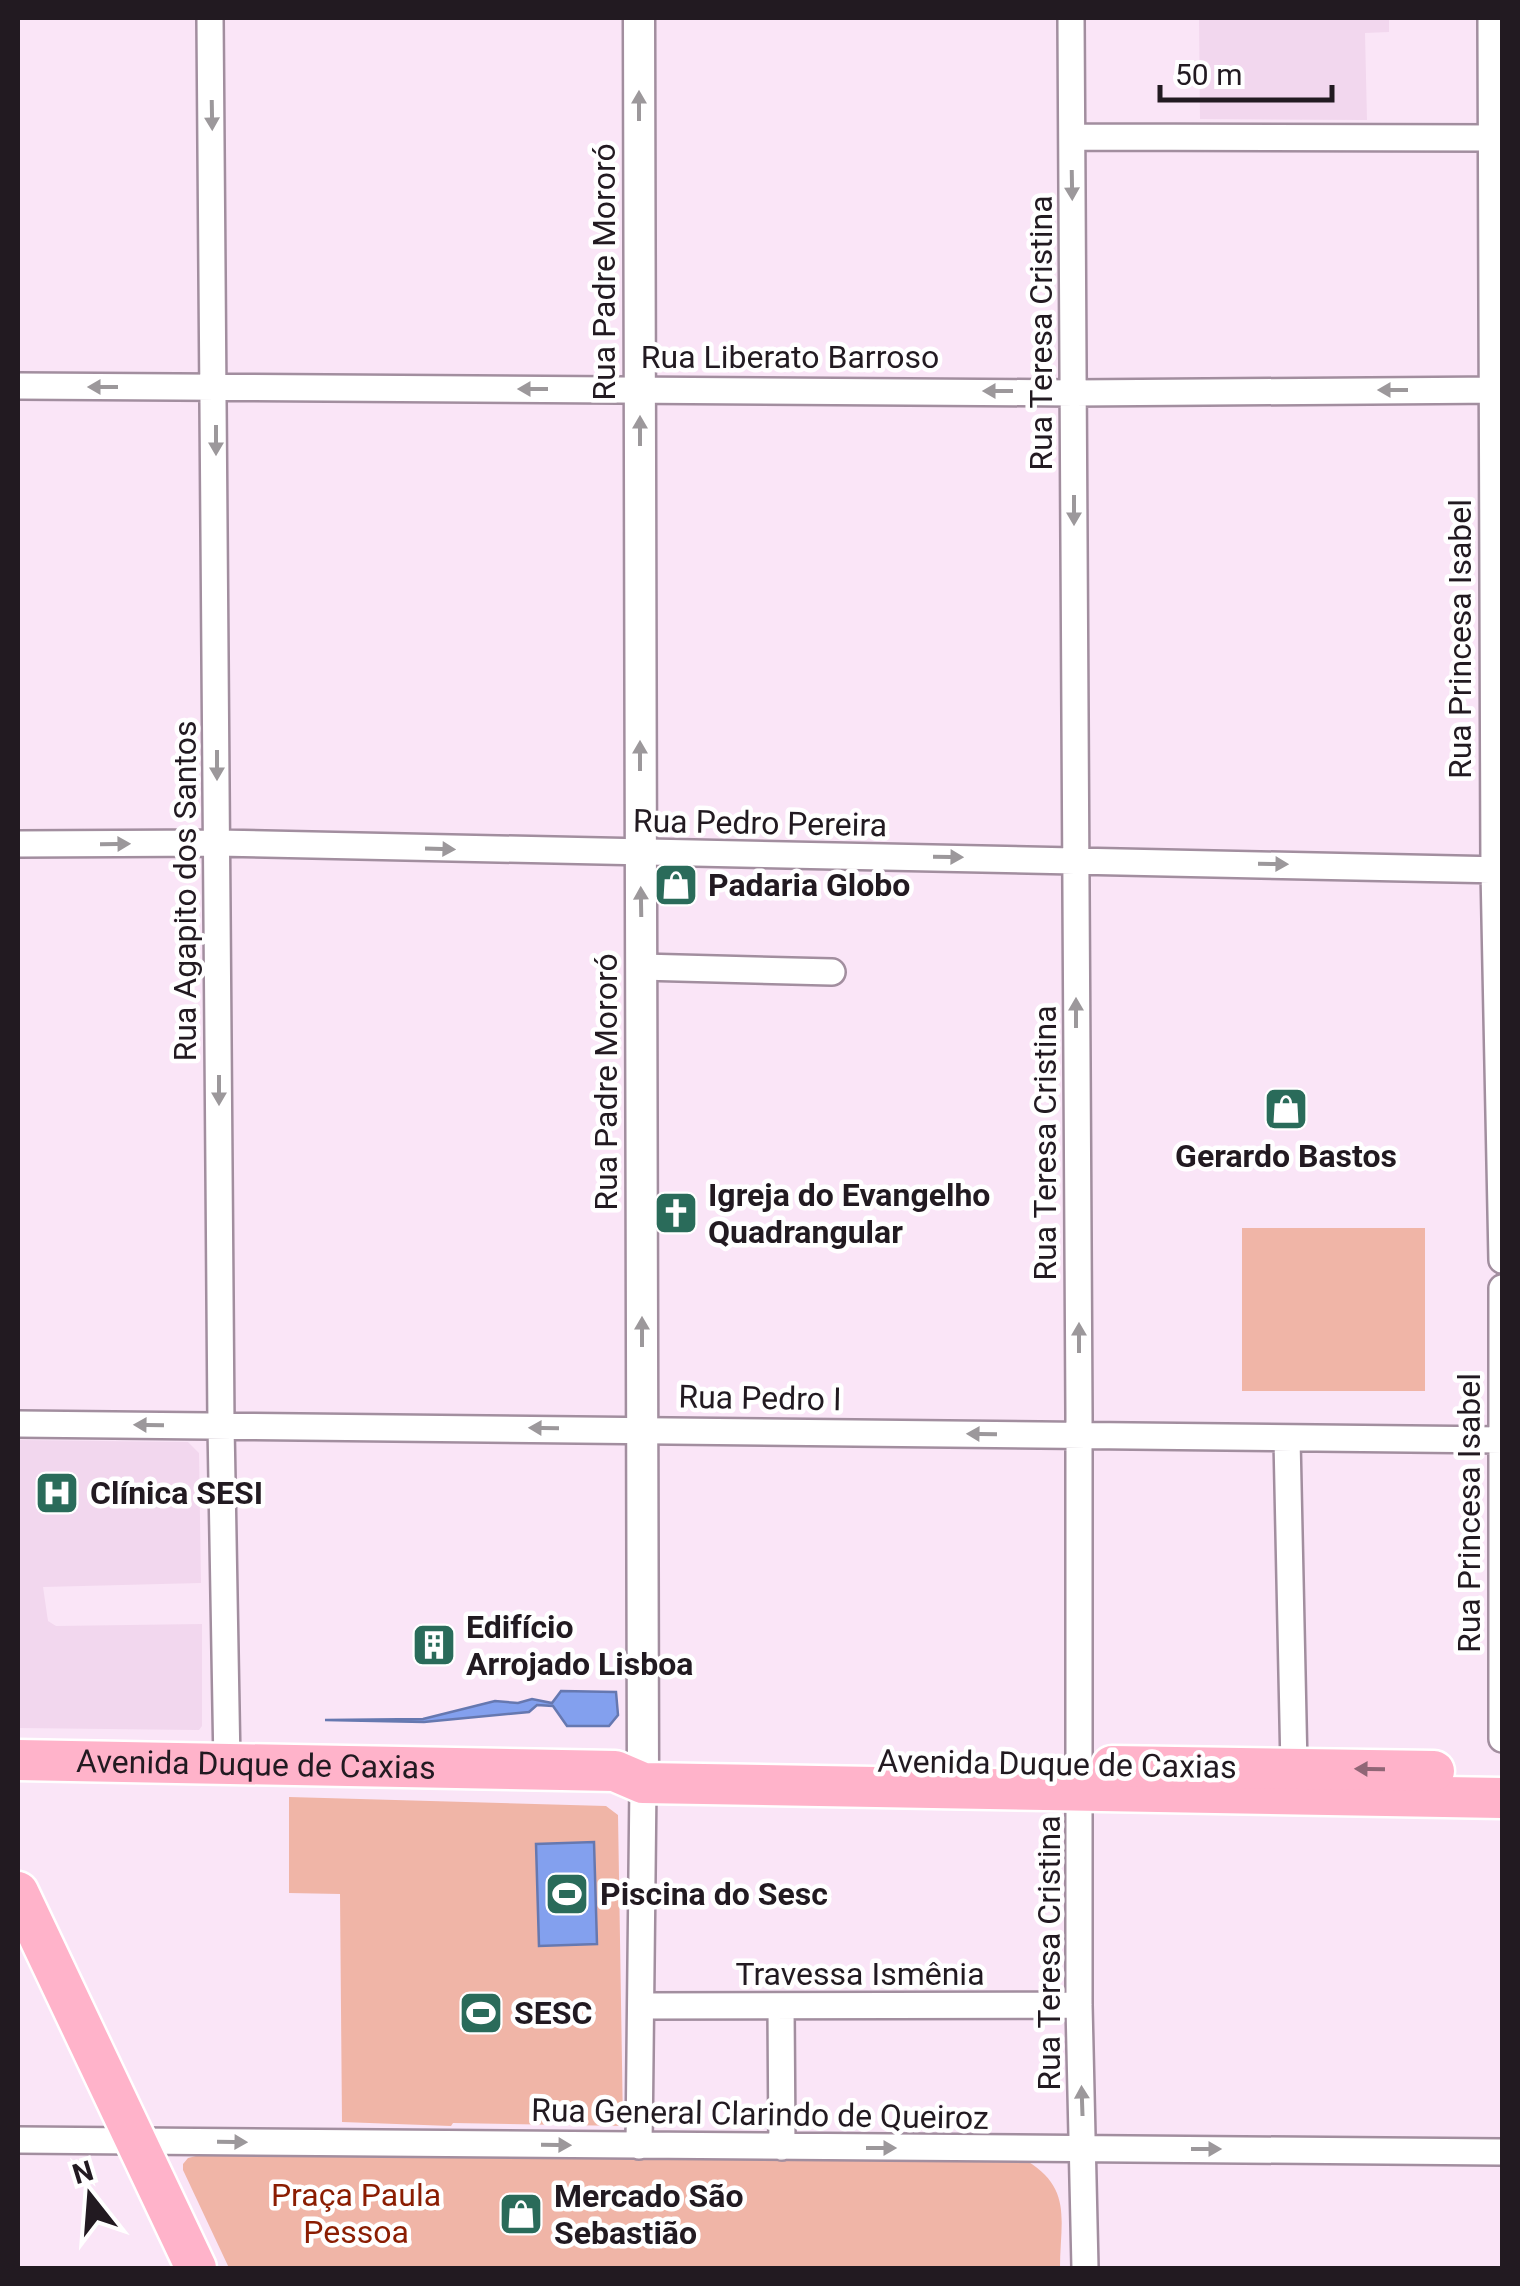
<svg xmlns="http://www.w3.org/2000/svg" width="1520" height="2286" viewBox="0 0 1520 2286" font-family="Roboto,sans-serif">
	<rect width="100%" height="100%" fill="#fae5f7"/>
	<!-- built -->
	<path fill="#f2d7ee" d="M 1199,18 L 1389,18 L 1389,32 L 1365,33 L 1367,120 L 1200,119 Z
		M 18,1440 L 188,1442 L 199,1453 L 201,1583 L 43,1587 L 48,1621 L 56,1626 L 202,1624 L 202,1726 L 199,1730 L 18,1728 Z"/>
	<!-- green -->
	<path fill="#f0b5a7" d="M 1242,1228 L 1425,1228 L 1425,1391 L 1242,1391 Z
		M 289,1797 L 606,1806 L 618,1815 L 623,2126 L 453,2123 L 451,2126 L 342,2122 L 340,1894 L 289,1893 Z
		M 200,2155 L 1027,2161 C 1073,2189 1060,2221 1060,2268 L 229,2268 L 183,2170 L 183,2164 L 188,2158 Z"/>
	<!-- water -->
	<path fill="#83a0ee" stroke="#6678b0" stroke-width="2.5" d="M 561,1691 L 616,1692 L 618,1715 L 609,1726 L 567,1726 L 553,1706 L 537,1705 L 529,1712 L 424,1722 L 325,1720 L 423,1719 L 495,1701 L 518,1703 L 532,1699 L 552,1703 Z
		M 594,1842 L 597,1944 L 539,1946 L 536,1844 Z"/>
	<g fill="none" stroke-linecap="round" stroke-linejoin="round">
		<defs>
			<path id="minor" d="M 210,18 L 221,1425 L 227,1765
				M 1071,18 L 1079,1414 L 1079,2005 L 1085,2268
				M 1491,18 L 1494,870 L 1502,1260
				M 1072,137 L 1493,138
				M 18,386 L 1074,393 L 1502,390
				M 18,844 L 217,843 L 1502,870
				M 641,967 L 832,972
				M 1502,1288 L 1502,1739
				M 18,1424 L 1502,1440
				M 1287,1439 L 1294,1767
				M 641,2006 L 1079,2005
				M 781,2007 L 782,2147
				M 18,2140 L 1502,2152
				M 639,2146 L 643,1783"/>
			<path id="tertiary" d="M 639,18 L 643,1783"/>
			<g id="primary">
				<path id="s1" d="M 18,1760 L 615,1771 L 643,1783 L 1502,1798"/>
				<path d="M 1112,1766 L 1434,1771"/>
				<path d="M 18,1892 L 196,2268"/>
			</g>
		</defs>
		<!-- minor casing -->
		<use href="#minor" stroke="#a28e9f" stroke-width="30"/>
		<!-- tertiary casing -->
		<use href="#tertiary" stroke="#a28e9f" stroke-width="35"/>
		<!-- primary casing -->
		<use href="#primary" stroke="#fff" stroke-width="45"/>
		<!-- minor -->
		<use href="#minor" stroke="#fff" stroke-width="25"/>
		<!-- tertiary -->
		<use href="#tertiary" stroke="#fff" stroke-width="30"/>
		<!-- primary -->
		<use href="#primary" stroke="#ffb3ca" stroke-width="40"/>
	</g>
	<!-- one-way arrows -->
	<defs><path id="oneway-solid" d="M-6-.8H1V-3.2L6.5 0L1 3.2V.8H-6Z" transform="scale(2.5)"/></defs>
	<g fill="#9c989b">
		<use href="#oneway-solid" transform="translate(639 106) rotate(-90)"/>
		<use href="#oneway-solid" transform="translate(212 115) rotate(89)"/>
		<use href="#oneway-solid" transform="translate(1072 185) rotate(89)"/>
		<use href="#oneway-solid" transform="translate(103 387) rotate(-180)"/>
		<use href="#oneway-solid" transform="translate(533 389) rotate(-180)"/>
		<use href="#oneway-solid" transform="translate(1393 390) rotate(180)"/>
		<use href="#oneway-solid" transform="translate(998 391) rotate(-180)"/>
		<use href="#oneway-solid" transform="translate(640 431) rotate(-90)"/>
		<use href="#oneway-solid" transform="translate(216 440) rotate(90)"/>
		<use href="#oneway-solid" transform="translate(1074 510) rotate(90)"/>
		<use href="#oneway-solid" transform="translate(640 756) rotate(-90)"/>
		<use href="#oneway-solid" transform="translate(217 765) rotate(90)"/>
		<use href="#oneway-solid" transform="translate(115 844) rotate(-1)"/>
		<use href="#oneway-solid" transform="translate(440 849) rotate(2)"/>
		<use href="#oneway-solid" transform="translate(948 857) rotate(1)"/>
		<use href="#oneway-solid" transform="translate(1273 864) rotate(1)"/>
		<use href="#oneway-solid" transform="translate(641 902) rotate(-91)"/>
		<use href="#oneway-solid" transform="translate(1076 1013) rotate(-90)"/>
		<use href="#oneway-solid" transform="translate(219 1090) rotate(90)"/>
		<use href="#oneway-solid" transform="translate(642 1332) rotate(-90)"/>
		<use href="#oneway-solid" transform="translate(1079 1338) rotate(-90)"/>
		<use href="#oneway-solid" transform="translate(149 1425) rotate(-179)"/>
		<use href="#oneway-solid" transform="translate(544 1428) rotate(-179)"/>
		<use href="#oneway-solid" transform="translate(982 1434) rotate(-179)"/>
		<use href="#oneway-solid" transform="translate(1082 2101) rotate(-92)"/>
		<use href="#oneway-solid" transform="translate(232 2142) rotate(1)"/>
		<use href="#oneway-solid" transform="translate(556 2145) rotate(1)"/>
		<use href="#oneway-solid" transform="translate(881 2148)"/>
		<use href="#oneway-solid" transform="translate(1206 2149)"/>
	</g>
	<use fill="#906676" href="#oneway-solid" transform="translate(1370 1769) rotate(-179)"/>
	<!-- icons -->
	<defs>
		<symbol id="shop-square" viewBox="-11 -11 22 22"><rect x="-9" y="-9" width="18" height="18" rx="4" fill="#2a6b5a" stroke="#fff"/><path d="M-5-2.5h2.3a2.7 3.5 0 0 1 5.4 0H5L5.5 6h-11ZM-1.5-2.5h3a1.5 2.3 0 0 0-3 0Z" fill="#fff"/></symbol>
		<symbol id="church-square" viewBox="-11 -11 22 22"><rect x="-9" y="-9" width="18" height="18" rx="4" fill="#2a6b5a" stroke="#fff"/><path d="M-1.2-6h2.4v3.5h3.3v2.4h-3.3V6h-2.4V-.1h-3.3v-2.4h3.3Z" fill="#fff"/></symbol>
		<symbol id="hospital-square" viewBox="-11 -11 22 22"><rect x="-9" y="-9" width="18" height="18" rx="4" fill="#2a6b5a" stroke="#fff"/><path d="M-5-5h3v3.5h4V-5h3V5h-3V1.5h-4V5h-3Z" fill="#fff"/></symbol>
		<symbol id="building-square" viewBox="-11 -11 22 22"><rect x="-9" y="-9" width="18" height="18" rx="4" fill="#2a6b5a" stroke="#fff"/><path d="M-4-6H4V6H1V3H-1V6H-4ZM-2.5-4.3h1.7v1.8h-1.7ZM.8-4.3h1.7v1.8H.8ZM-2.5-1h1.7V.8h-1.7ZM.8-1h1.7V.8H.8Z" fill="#fff"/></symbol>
		<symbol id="stadium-square" viewBox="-11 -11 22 22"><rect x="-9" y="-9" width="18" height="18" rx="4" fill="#2a6b5a" stroke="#fff"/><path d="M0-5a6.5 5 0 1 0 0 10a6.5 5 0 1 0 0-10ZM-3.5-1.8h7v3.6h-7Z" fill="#fff"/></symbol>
	</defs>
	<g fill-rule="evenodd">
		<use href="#shop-square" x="651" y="860" width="50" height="50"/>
		<use href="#shop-square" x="1261" y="1084" width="50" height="50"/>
		<use href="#church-square" x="651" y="1188" width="50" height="50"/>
		<use href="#hospital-square" x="32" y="1468" width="50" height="50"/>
		<use href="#building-square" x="409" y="1620" width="50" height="50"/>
		<use href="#stadium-square" x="542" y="1869" width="50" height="50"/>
		<use href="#stadium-square" x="456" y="1988" width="50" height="50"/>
		<use href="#shop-square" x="496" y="2189" width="50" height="50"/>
	</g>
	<g text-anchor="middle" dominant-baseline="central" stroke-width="9" stroke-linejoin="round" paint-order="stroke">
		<!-- street labels -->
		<g font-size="32" fill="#221a21" stroke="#fff">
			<text transform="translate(604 272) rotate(-90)">Rua Padre Mororó</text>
			<text transform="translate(1041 333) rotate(-90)">Rua Teresa Cristina</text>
			<text x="790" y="357">Rua Liberato Barroso</text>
			<text transform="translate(1460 639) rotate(-90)">Rua Princesa Isabel</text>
			<text transform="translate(760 823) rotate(1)">Rua Pedro Pereira</text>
			<text transform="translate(185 891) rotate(-90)">Rua Agapito dos Santos</text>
			<text transform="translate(606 1082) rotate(-90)">Rua Padre Mororó</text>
			<text transform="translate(1045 1143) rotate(-90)">Rua Teresa Cristina</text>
			<text transform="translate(760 1398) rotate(1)">Rua Pedro I</text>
			<text transform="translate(1469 1513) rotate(-90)">Rua Princesa Isabel</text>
			<text transform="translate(1057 1764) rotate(1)">Avenida Duque de Caxias</text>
			<text stroke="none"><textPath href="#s1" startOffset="238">Avenida Duque de Caxias</textPath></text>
			<text transform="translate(1049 1953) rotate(-90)">Rua Teresa Cristina</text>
			<text x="860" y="1974">Travessa Ismênia</text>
			<text transform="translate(760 2114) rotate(1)">Rua General Clarindo de Queiroz</text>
		</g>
		<!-- poi labels -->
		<g font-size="32" font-weight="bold" fill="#221a21" stroke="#fff" text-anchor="start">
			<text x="708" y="885">Padaria Globo</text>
			<text x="1286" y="1156" text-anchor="middle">Gerardo Bastos</text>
			<text x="708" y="1195">Igreja do Evangelho<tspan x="708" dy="37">Quadrangular</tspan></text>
			<text x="90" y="1493">Clínica SESI</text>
			<text x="466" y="1627">Edifício<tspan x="466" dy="37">Arrojado Lisboa</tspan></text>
			<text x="600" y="1894">Piscina do Sesc</text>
			<text x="514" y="2013">SESC</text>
			<text x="554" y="2196">Mercado São<tspan x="554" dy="37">Sebastião</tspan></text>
		</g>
		<!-- park labels -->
		<g font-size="32" fill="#8b1d02" stroke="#fff">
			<text x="356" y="2195">Praça Paula<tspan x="356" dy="37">Pessoa</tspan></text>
		</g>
	</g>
	<!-- border -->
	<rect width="1520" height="2286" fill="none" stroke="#221a21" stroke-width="40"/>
	<!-- north arrow -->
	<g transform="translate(90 2196) rotate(343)" stroke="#ffffff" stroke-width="8" paint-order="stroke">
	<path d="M0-8L18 38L0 25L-18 38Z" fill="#221a21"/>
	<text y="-15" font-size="28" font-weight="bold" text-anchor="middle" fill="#221a21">N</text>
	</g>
	<!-- scale -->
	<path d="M1160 85v15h172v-15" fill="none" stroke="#221a21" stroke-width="5"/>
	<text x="1175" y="85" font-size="30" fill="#221a21" stroke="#ffffff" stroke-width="8" paint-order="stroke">50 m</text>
</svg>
